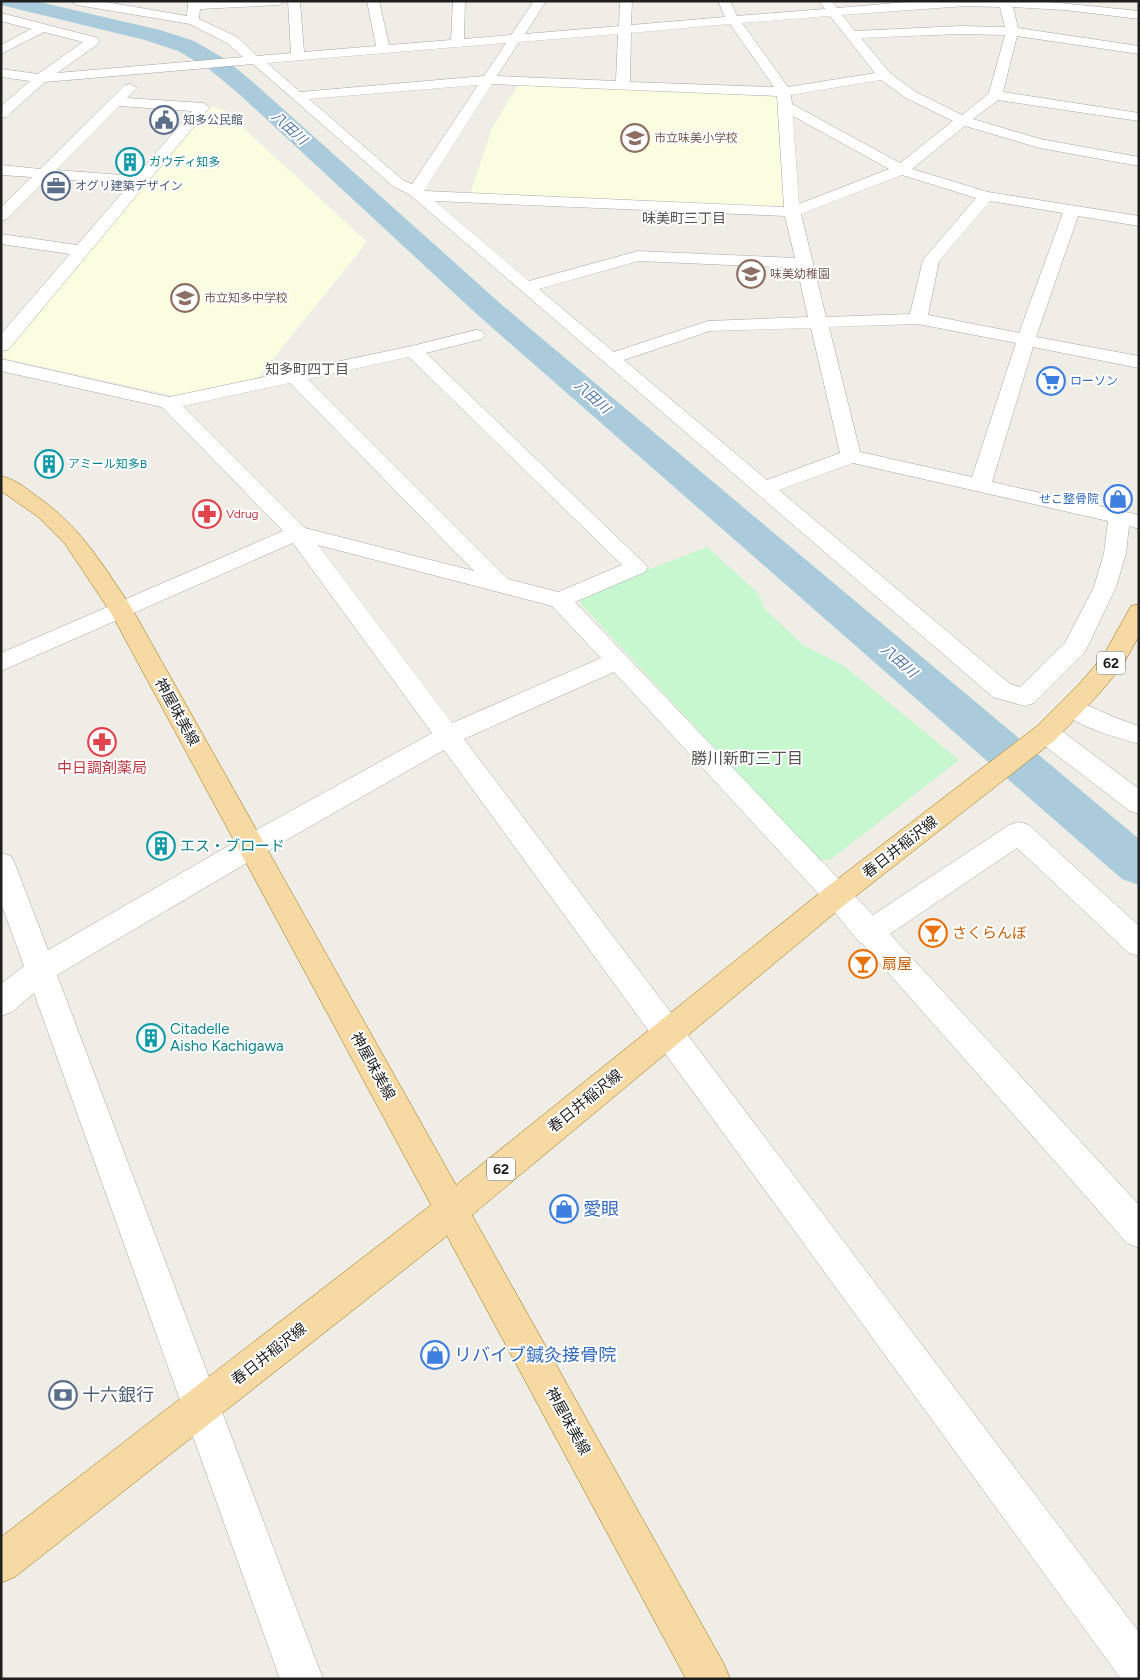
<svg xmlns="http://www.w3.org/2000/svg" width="1140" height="1680" viewBox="0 0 1140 1680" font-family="Figtree,'Noto Sans JP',sans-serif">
	<rect width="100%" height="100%" fill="#efede6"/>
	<!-- education -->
	<path fill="#fbfde1" d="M 519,84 L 774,94 L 779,96 L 785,206 L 778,208 L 470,194 L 492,128 Z
		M 211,106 L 225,111 L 367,242 L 256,380 L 175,396 L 3,358 L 2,354 Z"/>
	<!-- park -->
	<path fill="#c6f7ce" d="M 707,547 L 758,593 L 765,609 L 803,645 L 843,665 L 959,760 L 830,860 L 818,859 L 580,603 L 582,595 Z"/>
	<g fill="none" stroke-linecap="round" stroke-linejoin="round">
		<!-- river -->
		<path fill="#a9cbdb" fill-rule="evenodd" d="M 1,1 L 35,1 L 160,30 L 194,41 L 225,59 L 254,83 L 502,305 L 1139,839 L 1139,885 L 1122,879 L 480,317 L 238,93 L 209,69 L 178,51 L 145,40 L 1,5 Z"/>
		<defs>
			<path id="minor" d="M 71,1 L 100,1 L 187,16 L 188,1 L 285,1 L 279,5 L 200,9 L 199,19 L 237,37 L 257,56 L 291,53 L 288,1 L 300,1 L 304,52 L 376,46 L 367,1 L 379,1 L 389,45 L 451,40 L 453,1 L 465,1 L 464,39 L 511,35 L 534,1 L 546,1 L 525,34 L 619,26 L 620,1 L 632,1 L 631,25 L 725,17 L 718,1 L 730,1 L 737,16 L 825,9 L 819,1 L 832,1 L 837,8 L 918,1 L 1040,1 L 1139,11 L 1139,19 L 1065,10 L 1013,7 L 1018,28 L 1139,46 L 1139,54 L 1017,36 L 1003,92 L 1139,113 L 1139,121 L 998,100 L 973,119 L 1040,139 L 1139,157 L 1139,166 L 1040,148 L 965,126 L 912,169 L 988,192 L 1139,216 L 1139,226 L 1078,216 L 1036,337 L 1139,356 L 1139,368 L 1033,347 L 992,482 L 1139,515 L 1139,529 L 1129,526 L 1126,553 L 1116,587 L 1087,648 L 1083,654 L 1034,703 L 1025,706 L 993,697 L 409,194 L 394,187 L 253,64 L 45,82 L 6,117 L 1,118 L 1,106 L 30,81 L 1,77 L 1,69 L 38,74 L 83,42 L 44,32 L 1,54 L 1,45 L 31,29 L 1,21 L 1,13 L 98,38 L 99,41 L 98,44 L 57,73 L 243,57 L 227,43 L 190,24 L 77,5 ZM 966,6 L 1000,7 L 1005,27 L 961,26 L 855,31 L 842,15 ZM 830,16 L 875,73 L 788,87 L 742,23 ZM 730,24 L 774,87 L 630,82 L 631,33 ZM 618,34 L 616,81 L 497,76 L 519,42 ZM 961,34 L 1005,35 L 989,93 L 962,115 L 916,92 L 890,73 L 861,38 ZM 506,43 L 484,76 L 300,92 L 267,63 ZM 881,80 L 906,98 L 953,121 L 900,163 L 792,104 L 791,95 ZM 492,84 L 777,96 L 784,207 L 424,191 ZM 478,85 L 412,184 L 404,181 L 309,99 ZM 793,116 L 889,169 L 799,204 ZM 902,175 L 976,198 L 923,260 L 910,314 L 826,317 L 801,214 ZM 435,201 L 785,216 L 795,258 L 638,251 L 529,281 ZM 990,201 L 1063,213 L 1019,333 L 928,315 L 939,261 ZM 639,261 L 797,268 L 808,317 L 708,321 L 614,352 L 539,289 ZM 918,324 L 1016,343 L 972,477 L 860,452 L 829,327 ZM 811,328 L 840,453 L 767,480 L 624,360 L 710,331 ZM 853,463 L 1108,521 L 1104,553 L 1094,587 L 1065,643 L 1020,687 L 1010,684 L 779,490 Z
				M 130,84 L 137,88 L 127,98 L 203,103 L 210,107 L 8,350 L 1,351 L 1,334 L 70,254 L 1,244 L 1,234 L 77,245 L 129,185 L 48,178 L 7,219 L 1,221 L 1,207 L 32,177 L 1,175 L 1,165 L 40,169 L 125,85 ZM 119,106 L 192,111 L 136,176 L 56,170 Z
				M 476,330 L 482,331 L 485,335 L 482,339 L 426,353 L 648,567 L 645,572 L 575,602 L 873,915 L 1009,825 L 1019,822 L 1029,825 L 1139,926 L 1139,956 L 1129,953 L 1017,848 L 890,934 L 1139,1205 L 1139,1248 L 1127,1243 L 862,943 L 859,942 L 827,903 L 614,672 L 464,739 L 1139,1632 L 1139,1679 L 1121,1679 L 444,750 L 262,854 L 57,975 L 323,1679 L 280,1679 L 34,993 L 12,1012 L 1,1016 L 1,984 L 24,966 L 1,903 L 1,853 L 11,856 L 15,864 L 48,950 L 242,838 L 432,733 L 293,543 L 1,671 L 1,653 L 283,531 L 162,407 L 1,371 L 1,359 L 169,397 L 412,346 ZM 409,357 L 622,565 L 558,592 L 508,579 L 308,379 ZM 290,383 L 474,571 L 305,528 L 183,406 ZM 318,545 L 552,606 L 601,658 L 452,723 Z
				M 1071,698 L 1116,718 L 1139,726 L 1139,744 C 1119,738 1069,725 1058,707 L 1062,701 Z
				M 1046,724 L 1055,726 L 1139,789 L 1139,814 L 1130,811 L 1037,740 L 1033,733 L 1037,726 Z"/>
			<path id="major" d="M 1,476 C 14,479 25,487 35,495 C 80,526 100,561 130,605 L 456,1185 L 827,887 L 1037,726 L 1080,683 L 1103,656 L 1131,606 L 1139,604 L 1139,636 L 1121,668 L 1098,695 L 1055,740 L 847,903 L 472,1215 L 724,1664 L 730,1679 L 686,1679 L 447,1236 L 15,1577 L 1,1583 L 1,1537 L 431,1205 L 111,613 L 65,544 L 37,516 L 1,491 Z"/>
		</defs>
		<!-- minor casing -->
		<use href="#minor" stroke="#a6a6a6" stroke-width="1"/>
		<!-- major casing -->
		<use href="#major" stroke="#937108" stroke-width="1"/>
		<!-- minor -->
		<use href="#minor" fill="#fff" fill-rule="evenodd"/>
		<!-- major -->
		<use href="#major" fill="#f7daa3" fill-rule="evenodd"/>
	</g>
	<!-- icons -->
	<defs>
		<symbol id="civic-ring" viewBox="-11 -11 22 22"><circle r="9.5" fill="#fff" stroke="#5c6f8a" stroke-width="1.5"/><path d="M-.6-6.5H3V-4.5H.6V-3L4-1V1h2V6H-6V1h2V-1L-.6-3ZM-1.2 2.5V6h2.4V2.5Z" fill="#5c6f8a"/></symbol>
		<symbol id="school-ring" viewBox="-11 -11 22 22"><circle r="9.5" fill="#fff" stroke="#8d6e63" stroke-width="1.5"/><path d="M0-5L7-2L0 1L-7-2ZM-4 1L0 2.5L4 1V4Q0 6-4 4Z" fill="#8d6e63"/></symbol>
		<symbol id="building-ring" viewBox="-11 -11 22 22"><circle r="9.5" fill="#fff" stroke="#0f9aa8" stroke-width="1.5"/><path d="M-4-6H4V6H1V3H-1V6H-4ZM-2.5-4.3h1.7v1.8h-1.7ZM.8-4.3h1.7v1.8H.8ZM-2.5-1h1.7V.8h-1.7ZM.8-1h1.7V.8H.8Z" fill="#0f9aa8"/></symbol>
		<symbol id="office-ring" viewBox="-11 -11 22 22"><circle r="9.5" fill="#fff" stroke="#5c6f8a" stroke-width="1.5"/><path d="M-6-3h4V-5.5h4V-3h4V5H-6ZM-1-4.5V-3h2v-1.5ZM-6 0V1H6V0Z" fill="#5c6f8a"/></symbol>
		<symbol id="supermarket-ring" viewBox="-11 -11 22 22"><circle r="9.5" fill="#fff" stroke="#3f7fe0" stroke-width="1.5"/><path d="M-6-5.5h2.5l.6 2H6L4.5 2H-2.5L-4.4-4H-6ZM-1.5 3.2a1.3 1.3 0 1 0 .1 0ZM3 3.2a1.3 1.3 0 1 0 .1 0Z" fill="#3f7fe0"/></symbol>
		<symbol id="shop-ring" viewBox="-11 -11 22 22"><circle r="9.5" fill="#fff" stroke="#3f7fe0" stroke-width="1.5"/><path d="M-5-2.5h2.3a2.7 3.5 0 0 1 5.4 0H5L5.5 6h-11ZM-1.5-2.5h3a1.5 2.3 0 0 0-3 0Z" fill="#3f7fe0"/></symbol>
		<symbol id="pharmacy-ring" viewBox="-11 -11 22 22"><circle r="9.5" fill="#fff" stroke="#e0444e" stroke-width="1.5"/><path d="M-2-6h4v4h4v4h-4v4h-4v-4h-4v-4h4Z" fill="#e0444e"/></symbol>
		<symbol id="bar-ring" viewBox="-11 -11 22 22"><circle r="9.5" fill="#fff" stroke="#e8710a" stroke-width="1.5"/><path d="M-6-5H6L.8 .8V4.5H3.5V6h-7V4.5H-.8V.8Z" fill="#e8710a"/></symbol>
		<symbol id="bank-ring" viewBox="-11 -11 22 22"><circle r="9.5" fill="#fff" stroke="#5c6f8a" stroke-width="1.5"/><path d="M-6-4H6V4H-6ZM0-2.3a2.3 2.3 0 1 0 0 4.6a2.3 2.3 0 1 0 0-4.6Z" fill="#5c6f8a"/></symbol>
	</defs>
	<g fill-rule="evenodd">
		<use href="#civic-ring" x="148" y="104" width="32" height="32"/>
		<use href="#school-ring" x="619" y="122" width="32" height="32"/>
		<use href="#building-ring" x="114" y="146" width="32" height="32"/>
		<use href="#office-ring" x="40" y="170" width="32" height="32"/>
		<use href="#school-ring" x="735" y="258" width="32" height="32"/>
		<use href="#school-ring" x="169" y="282" width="32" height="32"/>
		<use href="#supermarket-ring" x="1035" y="365" width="32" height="32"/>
		<use href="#building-ring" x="33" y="448" width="32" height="32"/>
		<use href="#shop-ring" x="1102" y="483" width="32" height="32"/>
		<use href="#pharmacy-ring" x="191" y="498" width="32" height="32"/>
		<use href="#pharmacy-ring" x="86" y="726" width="32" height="32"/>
		<use href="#building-ring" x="145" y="830" width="32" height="32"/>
		<use href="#bar-ring" x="917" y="917" width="32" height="32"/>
		<use href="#bar-ring" x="847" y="948" width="32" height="32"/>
		<use href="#building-ring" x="135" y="1022" width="32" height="32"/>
		<use href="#shop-ring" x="548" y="1193" width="32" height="32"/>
		<use href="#shop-ring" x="419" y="1339" width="32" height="32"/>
		<use href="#bank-ring" x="47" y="1379" width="32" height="32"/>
	</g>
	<g text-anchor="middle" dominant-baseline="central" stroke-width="4" stroke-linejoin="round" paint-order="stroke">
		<!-- far-service labels -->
		<g font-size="12" fill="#4e5e75" stroke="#fff" text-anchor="start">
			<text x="183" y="120">知多公民館</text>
			<text x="75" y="186">オグリ建築デザイン</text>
		</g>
		<!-- far-education labels -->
		<g font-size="12" fill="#785e54" stroke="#fff" text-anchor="start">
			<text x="654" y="138">市立味美小学校</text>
			<text x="770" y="274">味美幼稚園</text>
			<text x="204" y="298">市立知多中学校</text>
		</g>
		<!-- far-culture labels -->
		<g font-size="12" fill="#0d838f" stroke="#fff" text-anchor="start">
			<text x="149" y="162">ガウディ知多</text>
			<text x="68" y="464">アミール知多B</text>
		</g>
		<!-- far-shop labels -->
		<g font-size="12" fill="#366cbe" stroke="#fff" text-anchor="start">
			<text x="1070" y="381">ローソン</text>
			<text x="1099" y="499" text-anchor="end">せこ整骨院</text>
		</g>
		<!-- far-health labels -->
		<g font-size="12" fill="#be3a42" stroke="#fff" text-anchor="start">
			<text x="226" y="514">Vdrug</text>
		</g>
		<!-- far-water labels -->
		<g font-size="14" font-style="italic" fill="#5076ab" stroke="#fff">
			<text transform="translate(289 128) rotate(42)">八田川</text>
			<text transform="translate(592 397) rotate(41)">八田川</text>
			<text transform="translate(899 661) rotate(41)">八田川</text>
		</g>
		<!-- far-neighbourhood labels -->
		<g font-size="14" fill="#525252" stroke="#fff">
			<text x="684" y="218">味美町三丁目</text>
			<text x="307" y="369">知多町四丁目</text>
		</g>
		<!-- shield labels -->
		<g fill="#fff" stroke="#626262" stroke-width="1">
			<rect x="1097" y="651.5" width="28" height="23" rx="4"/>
			<rect x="487" y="1157.5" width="28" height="23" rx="4"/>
		</g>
		<g font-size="14" font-weight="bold" fill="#1f1f1f">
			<text x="1111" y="663">62</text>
			<text x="501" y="1169">62</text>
		</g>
		<!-- street labels -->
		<g font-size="15" fill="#1f1f1f" stroke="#fff">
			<text transform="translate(177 712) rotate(61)">神屋味美線</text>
			<text transform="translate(900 847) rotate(-38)">春日井稲沢線</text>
			<text transform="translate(373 1066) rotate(61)">神屋味美線</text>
			<text transform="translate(585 1101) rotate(-39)">春日井稲沢線</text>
			<text transform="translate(269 1354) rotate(-38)">春日井稲沢線</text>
			<text transform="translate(568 1421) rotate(61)">神屋味美線</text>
		</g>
		<!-- health labels -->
		<g font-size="15" fill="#be3a42" stroke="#fff">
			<text x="102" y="768">中日調剤薬局</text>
		</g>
		<!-- culture labels -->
		<g font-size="15" fill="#0d838f" stroke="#fff" text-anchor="start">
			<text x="180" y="846">エス・ブロード</text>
			<text x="170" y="1029">Citadelle<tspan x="170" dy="17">Aisho Kachigawa</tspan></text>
		</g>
		<!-- food labels -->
		<g font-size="15" fill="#c56008" stroke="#fff" text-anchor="start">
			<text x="952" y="933">さくらんぼ</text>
			<text x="882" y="964">扇屋</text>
		</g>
		<!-- neighbourhood labels -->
		<g font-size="16" fill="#525252" stroke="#fff">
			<text x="747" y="758">勝川新町三丁目</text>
		</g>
		<!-- near-shop labels -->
		<g font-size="18" fill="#366cbe" stroke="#fff" text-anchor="start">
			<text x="583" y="1209">愛眼</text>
			<text x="454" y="1355">リバイブ鍼灸接骨院</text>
		</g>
		<!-- near-service labels -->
		<g font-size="18" fill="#4e5e75" stroke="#fff" text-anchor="start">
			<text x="82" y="1395">十六銀行</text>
		</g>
	</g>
	<!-- border -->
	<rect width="1140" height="1680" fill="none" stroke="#1f1f1f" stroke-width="5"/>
</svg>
